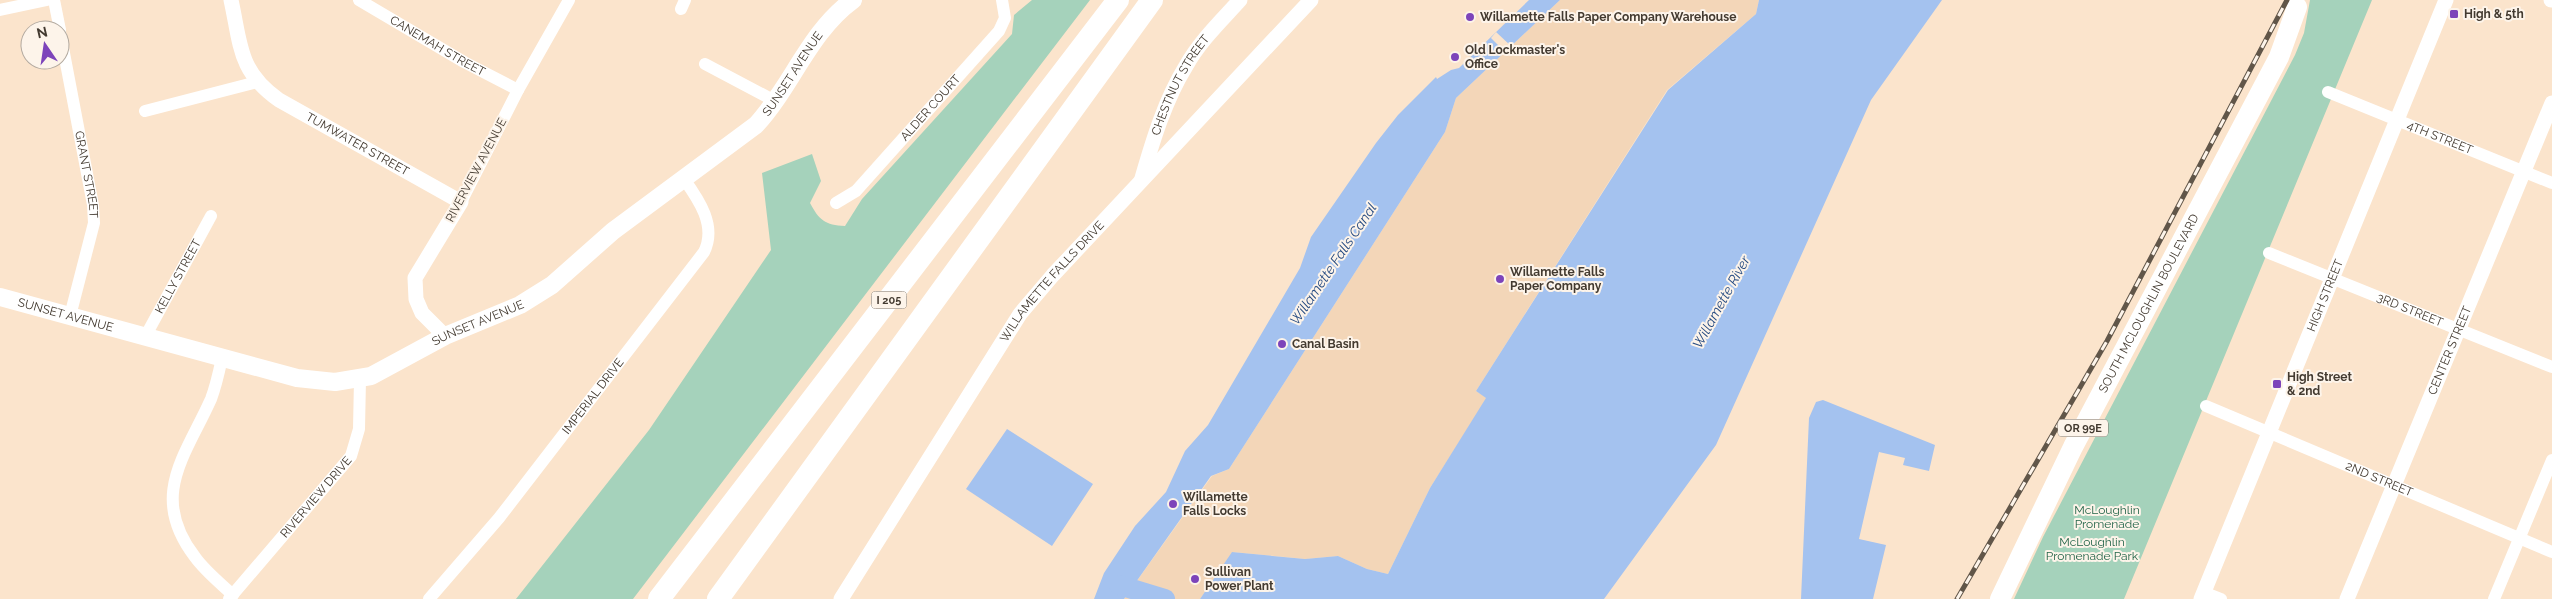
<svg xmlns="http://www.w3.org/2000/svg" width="2552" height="599" viewBox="0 0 2552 599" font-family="Raleway,sans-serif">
	<rect width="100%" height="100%" fill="#fbe4cc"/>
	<!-- built -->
	<path fill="#f3d6b8" d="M 1560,0 L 1759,0 L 1756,14 L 1667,90 L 1476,391 L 1487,398 L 1430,488 L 1388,574 L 1367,569 L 1338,556 L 1305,559 L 1233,552 L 1200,599 L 1124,599 L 1212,476 L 1229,469 L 1445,132 L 1456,98 Z"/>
	<!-- green -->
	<path fill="#a5d2bb" d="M 1032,0 L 1090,0 L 633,599 L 516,599 L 649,430 L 771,250 L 762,173 L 812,154 L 821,181 L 810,203 C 819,220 825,225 845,226 L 862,199 L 1012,34 L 1014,15 Z
		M 2310,0 L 2372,0 L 2124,599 L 2014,599 L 2043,537 L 2295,55 L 2304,33 Z"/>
	<!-- water -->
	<path fill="#a4c2ef" d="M 1529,0 L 1560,0 L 1456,98 L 1445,132 L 1229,469 L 1211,476 L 1124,599 L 1094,599 L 1104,573 L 1135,526 L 1166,492 L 1185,451 L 1208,425 L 1300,268 L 1311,237 L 1376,143 L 1398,115 L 1436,77 L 1437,79 L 1451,70 L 1459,68 Z
		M 1759,0 L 1942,0 L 1871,100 L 1716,445 L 1604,599 L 1200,599 L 1232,552 L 1305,559 L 1338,556 L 1367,569 L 1388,574 L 1430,488 L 1486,398 L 1476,391 L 1668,90 L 1756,14 Z
		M 1823,400 L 1935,445 L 1929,471 L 1903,465 L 1905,458 L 1879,452 L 1859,539 L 1886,545 L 1873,599 L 1801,599 L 1809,418 L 1816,402 Z
		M 1007,429 L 1093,484 L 1052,546 L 966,489 Z"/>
	<!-- pier -->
	<path fill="#fbe4cc" d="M 1496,32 L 1511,46 L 1505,52 L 1491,38 Z"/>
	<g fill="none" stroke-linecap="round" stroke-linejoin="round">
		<!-- river -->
		<path stroke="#a4c2ef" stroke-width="20" d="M 1119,585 L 1165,599"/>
		<!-- minor -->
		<g stroke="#fff" stroke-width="12">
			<path d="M 54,0 L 60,30"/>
			<path id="s1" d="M 359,0 L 464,62 L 518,90"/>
			<path d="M 681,9 L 685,0"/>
			<path d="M 0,10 L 47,0"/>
			<path id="s2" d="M 60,32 L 93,205 L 94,223 L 70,316"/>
			<path d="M 705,64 L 775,101"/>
			<path id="s3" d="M 2328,92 L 2552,183"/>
			<path d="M 145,111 L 257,82"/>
			<path d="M 461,202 L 518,90 L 569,0"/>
			<path id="s4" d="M 836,203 L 856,191 L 999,31 L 1005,18 L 1002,0"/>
			<path id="s5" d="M 2269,253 L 2552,367"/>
			<path id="s6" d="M 145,337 L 211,216"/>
			<path d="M 222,358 C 219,372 216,386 211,399 C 186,455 148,496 195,557 C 205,571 220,583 233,595"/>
			<path id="s7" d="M 2206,406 L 2552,552"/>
			<path d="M 2203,592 L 2221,599"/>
			<path id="s8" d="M 229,599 L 351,456 L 359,429 L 360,379"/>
			<path id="s9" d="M 429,599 L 499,518 L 704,252 C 717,226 699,200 684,179"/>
			<path d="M 2494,599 L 2552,460"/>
		</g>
		<!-- tertiary -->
		<g stroke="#fff" stroke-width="15">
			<path id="s10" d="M 231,0 C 241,45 238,71 279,100 L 461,202 L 415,278 L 416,299 L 422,313 L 445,336"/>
			<path d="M 2551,0 L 2552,0"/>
			<path id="s11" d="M 1142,178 C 1153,140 1165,100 1186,66 C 1200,41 1221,21 1240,0"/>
			<path id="s12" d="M 841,599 L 1020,314 L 1053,275 L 1311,0"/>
			<path id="s13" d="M 2201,599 L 2446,0"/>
			<path id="s14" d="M 2347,599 L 2552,103"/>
		</g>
		<!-- secondary -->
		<path stroke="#fff" stroke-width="18" id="s15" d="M 0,297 L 297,378 L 335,382 L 371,376 L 445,336 L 520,305 L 552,285 L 613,231 L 756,125 C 792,86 809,32 853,0"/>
		<!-- trunk -->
		<path stroke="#fff" stroke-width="20" id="s16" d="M 2000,599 L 2073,447 L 2279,57 L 2297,7"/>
		<!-- motorway -->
		<path stroke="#fff" stroke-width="22" d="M 659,599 L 1118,0
			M 718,599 L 1152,0"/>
		<defs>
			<path id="rail" d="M 1957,599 L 2107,341 L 2287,0"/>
		</defs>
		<!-- rail casing -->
		<use href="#rail" stroke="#615649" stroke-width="5"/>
		<!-- rail -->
		<use href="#rail" stroke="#fdf4ea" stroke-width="3" stroke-dasharray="9" stroke-linecap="butt"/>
	</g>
	<!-- markers -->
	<g fill="#7d44ba" stroke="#fdf4ea" stroke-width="2">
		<rect x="2449" y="9" width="10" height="10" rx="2.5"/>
		<circle cx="1470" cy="17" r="5"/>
		<circle cx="1455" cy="57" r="5"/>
		<circle cx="1500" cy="279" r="5"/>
		<circle cx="1282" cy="344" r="5"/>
		<rect x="2272" y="379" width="10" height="10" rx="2.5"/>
		<circle cx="1173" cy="504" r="5"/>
		<circle cx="1195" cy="579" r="5"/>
	</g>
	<g text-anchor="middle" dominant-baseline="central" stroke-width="4" stroke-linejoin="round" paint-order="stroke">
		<!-- shield labels -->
		<g fill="#fdf4ea" stroke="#7b7268" stroke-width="1">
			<rect x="871.5" y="291.5" width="35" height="17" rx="4"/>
			<rect x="2058" y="419.5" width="50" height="17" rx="4"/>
		</g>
		<g font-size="11" font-weight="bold" fill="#433a30">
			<text x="889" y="300">I 205</text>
			<text x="2083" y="428">OR 99E</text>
		</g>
		<!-- poi labels -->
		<g font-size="12" font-weight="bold" fill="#433a30" stroke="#fdf4ea" text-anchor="start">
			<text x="2464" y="14">High &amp; 5th</text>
			<text x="1480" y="17">Willamette Falls Paper Company Warehouse</text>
			<text x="1465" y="50">Old Lockmaster's<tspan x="1465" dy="14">Office</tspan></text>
			<text x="1510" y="272">Willamette Falls<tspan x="1510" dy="14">Paper Company</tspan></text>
			<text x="1292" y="344">Canal Basin</text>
			<text x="2287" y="377">High Street<tspan x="2287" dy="14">&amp; 2nd</tspan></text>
			<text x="1183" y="497">Willamette<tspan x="1183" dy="14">Falls Locks</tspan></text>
			<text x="1205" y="572">Sullivan<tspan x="1205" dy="14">Power Plant</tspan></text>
		</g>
		<!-- street labels -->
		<g font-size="12" fill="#433a30" stroke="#fdf4ea">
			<text stroke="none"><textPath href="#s1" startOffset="91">CANEMAH STREET</textPath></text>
			<text stroke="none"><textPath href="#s15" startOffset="908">SUNSET AVENUE</textPath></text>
			<text stroke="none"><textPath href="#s11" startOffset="101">CHESTNUT STREET</textPath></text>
			<text stroke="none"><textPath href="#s4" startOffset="135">ALDER COURT</textPath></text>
			<text stroke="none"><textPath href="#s3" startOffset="121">4TH STREET</textPath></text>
			<text stroke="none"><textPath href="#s10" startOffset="205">TUMWATER STREET</textPath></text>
			<text transform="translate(476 170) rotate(-62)">RIVERVIEW AVENUE</text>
			<text stroke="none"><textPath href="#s2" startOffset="145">GRANT STREET</textPath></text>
			<text stroke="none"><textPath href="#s6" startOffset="69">KELLY STREET</textPath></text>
			<text stroke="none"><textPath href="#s12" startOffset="382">WILLAMETTE FALLS DRIVE</textPath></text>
			<text stroke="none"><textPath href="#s13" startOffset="328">HIGH STREET</textPath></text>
			<text stroke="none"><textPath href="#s16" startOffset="331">SOUTH MCLOUGHLIN BOULEVARD</textPath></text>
			<text stroke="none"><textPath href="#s5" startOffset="152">3RD STREET</textPath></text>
			<text stroke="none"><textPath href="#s15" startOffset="68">SUNSET AVENUE</textPath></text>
			<text stroke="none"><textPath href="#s15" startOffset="502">SUNSET AVENUE</textPath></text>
			<text stroke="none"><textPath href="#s14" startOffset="269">CENTER STREET</textPath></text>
			<text stroke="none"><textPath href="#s9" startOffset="261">IMPERIAL DRIVE</textPath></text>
			<text stroke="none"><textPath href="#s7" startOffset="188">2ND STREET</textPath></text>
			<text stroke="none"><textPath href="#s8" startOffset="134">RIVERVIEW DRIVE</textPath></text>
		</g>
		<!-- park labels -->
		<g font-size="12" fill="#226448" stroke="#fdf4ea">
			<text x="2107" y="510">McLoughlin<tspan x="2107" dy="14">Promenade</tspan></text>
			<text x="2092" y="542">McLoughlin<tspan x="2092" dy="14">Promenade Park</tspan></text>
		</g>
		<!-- water labels -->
		<g font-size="14" font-style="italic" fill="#264b82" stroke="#fdf4ea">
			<text transform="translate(1333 264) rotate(-56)">Willamette Falls Canal</text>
			<text transform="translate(1721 302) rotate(-61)">Willamette River</text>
		</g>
	</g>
	<!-- north arrow -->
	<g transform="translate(45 45) rotate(347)"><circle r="24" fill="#fdf4ea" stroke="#b3aaa0"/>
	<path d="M0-4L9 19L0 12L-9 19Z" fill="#7d44ba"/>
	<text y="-8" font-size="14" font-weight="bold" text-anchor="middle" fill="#433a30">N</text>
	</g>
</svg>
